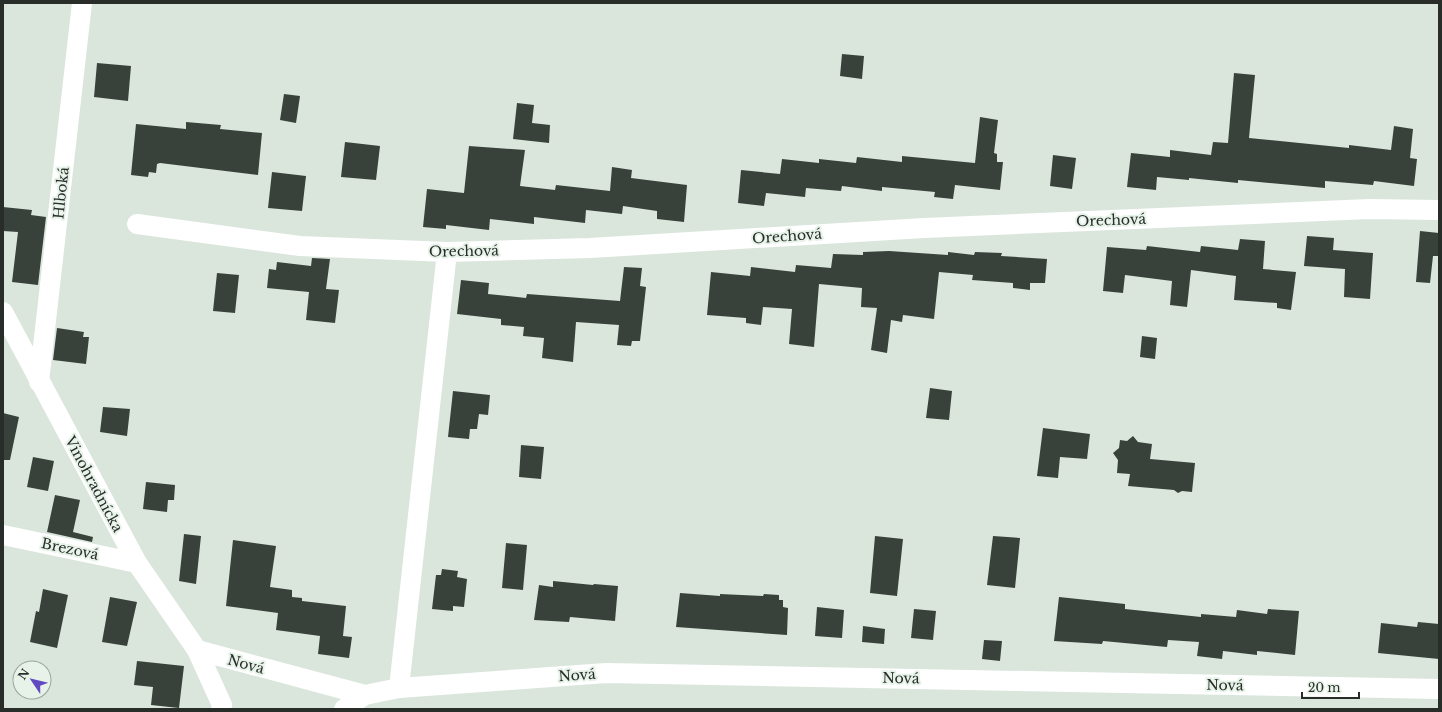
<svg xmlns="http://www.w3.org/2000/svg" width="1442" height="712" viewBox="0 0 1442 712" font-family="'Libre Baskerville',serif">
	<rect width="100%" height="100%" fill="#dae6dc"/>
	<!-- building -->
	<path fill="#38423a" d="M 842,54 L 864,56 L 862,79 L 840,76 Z
		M 97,63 L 131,66 L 128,101 L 94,97 Z
		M 1234,73 L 1255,75 L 1249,138 L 1349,148 L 1349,145 L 1391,150 L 1394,126 L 1413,129 L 1410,158 L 1417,159 L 1414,186 L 1374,181 L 1373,185 L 1325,181 L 1325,188 L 1238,180 L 1238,183 L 1189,178 L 1189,180 L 1157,177 L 1156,190 L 1127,187 L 1131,153 L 1170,157 L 1170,150 L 1211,155 L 1213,142 L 1228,143 Z
		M 284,94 L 300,96 L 296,123 L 280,120 Z
		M 517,103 L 534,105 L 532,123 L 550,125 L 549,143 L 513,139 Z
		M 980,117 L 998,120 L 994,153 L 997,154 L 997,162 L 1003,162 L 1000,190 L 955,185 L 953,199 L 934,197 L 935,192 L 882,187 L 882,191 L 842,186 L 841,191 L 806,188 L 805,197 L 766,193 L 764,206 L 738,203 L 741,170 L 780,174 L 782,159 L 819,163 L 819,159 L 856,163 L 857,157 L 902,162 L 902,156 L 975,163 Z
		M 186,122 L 221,125 L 220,129 L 262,133 L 258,175 L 160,163 L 157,164 L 156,173 L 149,172 L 148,177 L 131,175 L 136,124 L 186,129 Z
		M 345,142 L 380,146 L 376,180 L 341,177 Z
		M 469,146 L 525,150 L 520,186 L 555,190 L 556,185 L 610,191 L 612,167 L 632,170 L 631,178 L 687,185 L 684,222 L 657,219 L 657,211 L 623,206 L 622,214 L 586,210 L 585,223 L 534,217 L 534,224 L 490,219 L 489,230 L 446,225 L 446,229 L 423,227 L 427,189 L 464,193 Z
		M 1053,155 L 1076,158 L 1072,189 L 1050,186 Z
		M 272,172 L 306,176 L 302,211 L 268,208 Z
		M 3,207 L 32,210 L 31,215 L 46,217 L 38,285 L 12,282 L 18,232 L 3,231 Z
		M 1420,231 L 1439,233 L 1439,256 L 1433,256 L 1430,283 L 1416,282 Z
		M 1307,236 L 1334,238 L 1333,250 L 1373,253 L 1370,299 L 1344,297 L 1345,269 L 1304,266 Z
		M 1240,239 L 1265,241 L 1263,269 L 1296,272 L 1291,310 L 1277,308 L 1277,303 L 1234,300 L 1236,276 L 1191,270 L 1187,307 L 1170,305 L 1172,281 L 1125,275 L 1123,293 L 1103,291 L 1107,247 L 1146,250 L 1147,246 L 1200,252 L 1201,246 L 1238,250 Z
		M 889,251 L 948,255 L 948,252 L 974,255 L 975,252 L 1002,253 L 1001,256 L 1047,259 L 1045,283 L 1030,283 L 1030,290 L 1013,288 L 1013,283 L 972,280 L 973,275 L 939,272 L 934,319 L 903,315 L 902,322 L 891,320 L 887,353 L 871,350 L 877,308 L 861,307 L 862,288 L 819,284 L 814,347 L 789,344 L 792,309 L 763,307 L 761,325 L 746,323 L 746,318 L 707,315 L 711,272 L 750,276 L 751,267 L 795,272 L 796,265 L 831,268 L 833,254 L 863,255 L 863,252 Z
		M 312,258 L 330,259 L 326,289 L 339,290 L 335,323 L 306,320 L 309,292 L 267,288 L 269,269 L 276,270 L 277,262 L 311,266 Z
		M 624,267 L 642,268 L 640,286 L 646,287 L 640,341 L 632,341 L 631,346 L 617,345 L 619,325 L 576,322 L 573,362 L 542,358 L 544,338 L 523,336 L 524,327 L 501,325 L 501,319 L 457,314 L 461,280 L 489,283 L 488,294 L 526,298 L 527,294 L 620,301 Z
		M 217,273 L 239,275 L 235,313 L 213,311 Z
		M 57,328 L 84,332 L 83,337 L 89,337 L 86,364 L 53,360 Z
		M 1142,336 L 1157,338 L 1155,359 L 1140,357 Z
		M 930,388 L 952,391 L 949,420 L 926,418 Z
		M 453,391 L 490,395 L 488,415 L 479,414 L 477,429 L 470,429 L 469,439 L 448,437 Z
		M 103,407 L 130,409 L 127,436 L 100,432 Z
		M 3,413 L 19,417 L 10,460 L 3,460 Z
		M 1043,428 L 1090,434 L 1087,459 L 1060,457 L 1058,478 L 1037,476 Z
		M 1133,436 L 1138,442 L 1152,444 L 1150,459 L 1195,463 L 1192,492 L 1182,491 L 1178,493 L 1174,490 L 1128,486 L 1130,474 L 1117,473 L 1118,460 L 1113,453 L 1119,448 L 1120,440 L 1127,441 Z
		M 521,445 L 544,447 L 541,479 L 519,477 Z
		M 33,457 L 54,461 L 48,491 L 27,487 Z
		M 146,482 L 175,485 L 174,500 L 168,500 L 167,512 L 143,509 Z
		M 55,495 L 80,500 L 73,532 L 93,537 L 92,542 L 47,532 Z
		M 184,534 L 201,536 L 196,584 L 179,581 Z
		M 875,536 L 903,539 L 897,596 L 870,593 Z
		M 993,536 L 1020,538 L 1015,588 L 987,585 Z
		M 233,540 L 276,546 L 270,587 L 292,590 L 292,597 L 302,598 L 302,601 L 346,606 L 343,636 L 352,637 L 349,658 L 318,654 L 320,636 L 276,630 L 278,613 L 226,606 Z
		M 506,543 L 527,545 L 523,590 L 502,588 Z
		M 442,569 L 458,571 L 457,577 L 467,579 L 464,607 L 453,606 L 453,611 L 432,609 L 436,575 L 441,575 Z
		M 553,581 L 593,585 L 594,584 L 618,586 L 615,621 L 570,617 L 569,622 L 534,620 L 539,585 L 553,587 Z
		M 43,589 L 68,595 L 57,648 L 30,642 L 36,611 L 39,612 Z
		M 680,593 L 720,596 L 720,594 L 763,596 L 764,594 L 779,595 L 779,600 L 783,600 L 783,607 L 788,608 L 787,635 L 676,627 Z
		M 110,597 L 137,602 L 127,646 L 102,642 Z
		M 1059,597 L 1125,604 L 1125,609 L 1201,617 L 1201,614 L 1236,617 L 1237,610 L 1267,614 L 1268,609 L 1299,611 L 1295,655 L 1257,651 L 1257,655 L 1223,651 L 1222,659 L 1197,656 L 1199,642 L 1168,640 L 1167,647 L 1103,641 L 1102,644 L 1054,641 Z
		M 817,607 L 844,610 L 842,638 L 815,636 Z
		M 914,609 L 936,611 L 933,640 L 911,638 Z
		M 1418,622 L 1439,624 L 1439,659 L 1378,653 L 1381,623 L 1417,627 Z
		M 863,626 L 885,629 L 884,644 L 862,642 Z
		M 984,640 L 1002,641 L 1000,661 L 982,659 Z
		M 137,661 L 184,666 L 179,708 L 151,705 L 153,687 L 134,685 Z"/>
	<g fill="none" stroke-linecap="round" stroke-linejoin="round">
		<!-- minor -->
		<path stroke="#fff" stroke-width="20" d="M 137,224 L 300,246 L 447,252 L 590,248 L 924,228 L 1369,209 L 1439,210
			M 3,312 L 137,563 L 197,650 L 222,705 L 221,709
			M 39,382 L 82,3
			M 3,535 L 137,563
			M 197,650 L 365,695 L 399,688 L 606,673 L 1439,689
			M 399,688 L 447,252
			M 344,709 L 365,695"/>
	</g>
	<g text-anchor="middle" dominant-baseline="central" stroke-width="4" stroke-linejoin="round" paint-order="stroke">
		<!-- street labels -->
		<g font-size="14" fill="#282d29" stroke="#e7f3e9">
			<text transform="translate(61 193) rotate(-84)">Hlboká</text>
			<text transform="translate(1111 220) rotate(-2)">Orechová</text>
			<text transform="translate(787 236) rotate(-4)">Orechová</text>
			<text transform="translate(464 251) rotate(-1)">Orechová</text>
			<text transform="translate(94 484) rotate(62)">Vinohradnícka</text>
			<text transform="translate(70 549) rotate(12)">Brezová</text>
			<text transform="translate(246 664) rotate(15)">Nová</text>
			<text transform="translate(577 675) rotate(-4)">Nová</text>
			<text transform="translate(901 678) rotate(1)">Nová</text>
			<text transform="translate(1225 685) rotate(1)">Nová</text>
		</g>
	</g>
	<!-- border -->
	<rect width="1442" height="712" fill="none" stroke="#282d29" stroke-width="8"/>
	<!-- north arrow -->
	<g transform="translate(32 680) rotate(305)"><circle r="19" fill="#e7f3e9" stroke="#9ba49c"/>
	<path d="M0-3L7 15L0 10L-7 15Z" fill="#6249c2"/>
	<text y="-6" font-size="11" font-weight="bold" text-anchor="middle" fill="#282d29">N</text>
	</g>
	<!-- scale -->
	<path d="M1302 692v6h57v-6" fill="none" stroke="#282d29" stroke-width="2"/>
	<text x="1308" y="692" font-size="12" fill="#282d29" stroke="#e7f3e9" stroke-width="3" paint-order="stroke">20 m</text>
</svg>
